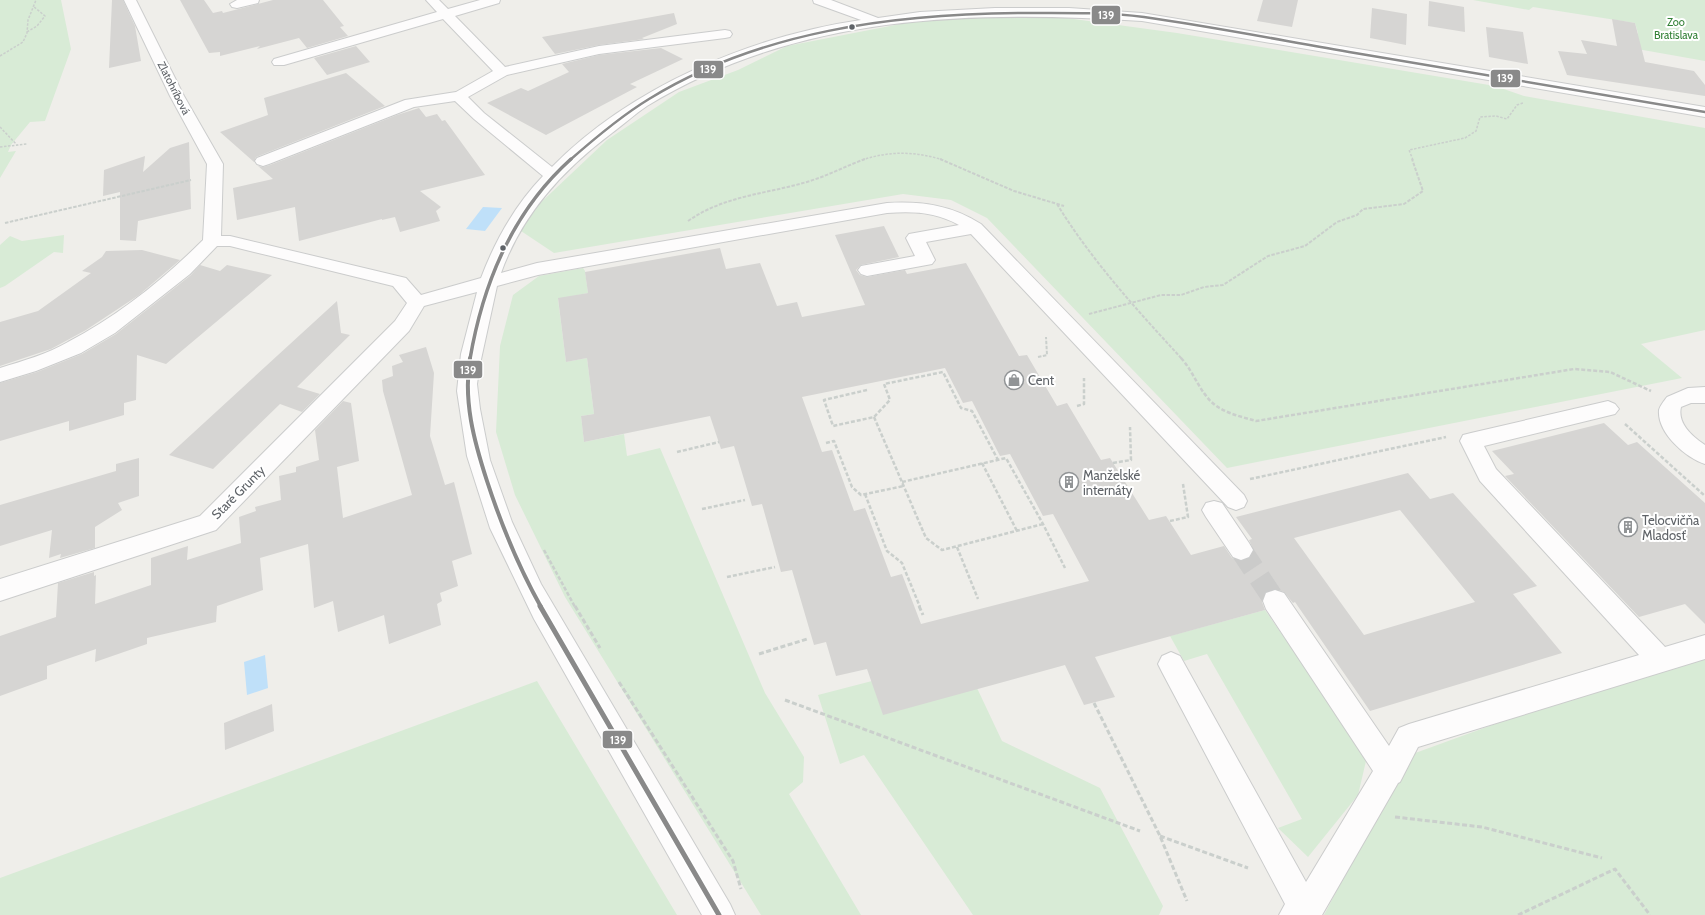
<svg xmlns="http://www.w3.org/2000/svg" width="1705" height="915" viewBox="0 0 1705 915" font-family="Cabin,sans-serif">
	<rect width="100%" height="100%" fill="#efeeea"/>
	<!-- green -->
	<path fill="#d8ebd6" d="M 0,0 L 61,0 L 71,49 L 45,121 L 30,122 L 11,145 L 8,152 L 16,151 L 0,178 Z
		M 1473,0 L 1705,0 L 1705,61 L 1626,47 L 1638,33 L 1635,23 L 1533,7 L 1529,10 Z
		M 1037,14 L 1177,33 L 1495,86 L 1524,96 L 1705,128 L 1705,330 L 1641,344 L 1682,378 L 1227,468 L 987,218 L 951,200 L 903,194 L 554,253 L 521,231 L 535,208 L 607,140 L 679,92 L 738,70 L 787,46 L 926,19 Z
		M 64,235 L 63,253 L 54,252 L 5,286 L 0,288 L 0,245 L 10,236 L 22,241 Z
		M 583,268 L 585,271 L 588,293 L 558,299 L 566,362 L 587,358 L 594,414 L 581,416 L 584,442 L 624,434 L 627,456 L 660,448 L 765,693 L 804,757 L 803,782 L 789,794 L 861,915 L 761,915 L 565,597 L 515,495 L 496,432 L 500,346 L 513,295 L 539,276 Z
		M 1265,610 L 1328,700 L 1366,761 L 1358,795 L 1308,857 L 1278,828 L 1302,819 L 1207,654 L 1184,661 L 1170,636 Z
		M 1705,658 L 1705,915 L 1324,915 L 1407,756 L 1495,724 Z
		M 537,681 L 677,915 L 0,915 L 0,878 Z
		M 872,681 L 883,714 L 977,688 L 1002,741 L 1100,788 L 1163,906 L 1159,915 L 973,915 L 864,755 L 840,764 L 818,695 Z"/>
	<!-- water -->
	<path fill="#bfe0f9" d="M 483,207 L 502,208 L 485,231 L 466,229 Z
		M 265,655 L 268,688 L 247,695 L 244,662 Z"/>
	<!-- building -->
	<path fill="#d6d5d3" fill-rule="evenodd" d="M 112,0 L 123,0 L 135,26 L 141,61 L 109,68 Z
		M 180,0 L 204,0 L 213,13 L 222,11 L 223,13 L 273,0 L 323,0 L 344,26 L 340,27 L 348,36 L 307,48 L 299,38 L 257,49 L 260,46 L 220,56 L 220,52 L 209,53 Z
		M 1263,0 L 1298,0 L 1292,27 L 1257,21 Z
		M 1429,1 L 1464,7 L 1465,32 L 1428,26 Z
		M 1372,8 L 1407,14 L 1406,45 L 1370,38 Z
		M 674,13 L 677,24 L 642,38 L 644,39 L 599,45 L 555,54 L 542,37 Z
		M 1612,19 L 1635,23 L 1645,62 L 1694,71 L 1705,85 L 1705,96 L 1567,75 L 1558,51 L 1587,54 L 1581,40 L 1617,46 Z
		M 1486,27 L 1523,32 L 1528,64 L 1489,57 Z
		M 356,46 L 370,62 L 327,75 L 314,58 Z
		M 661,48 L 683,59 L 630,84 L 637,87 L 546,135 L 487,103 L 521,88 L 528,91 L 569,72 L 562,64 L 599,55 Z
		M 346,73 L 385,106 L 256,157 L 254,162 L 220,132 L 268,115 L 264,98 Z
		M 419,108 L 426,117 L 437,114 L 442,121 L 445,120 L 485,175 L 420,191 L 441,207 L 436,211 L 440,221 L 400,232 L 395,217 L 382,220 L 382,219 L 299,241 L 295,207 L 237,220 L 233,188 L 273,179 L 258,166 L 263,167 L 270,165 L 397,115 Z
		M 189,142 L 191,209 L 138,221 L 136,241 L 120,240 L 120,192 L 103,196 L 104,170 L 145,156 L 143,172 L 170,148 Z
		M 884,226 L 899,257 L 861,265 L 856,270 L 860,275 L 867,277 L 905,270 L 907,274 L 966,263 L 1019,356 L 1027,355 L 1057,406 L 1067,403 L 1101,460 L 1110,458 L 1149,520 L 1166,516 L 1191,555 L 1224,546 L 1232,558 L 1240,561 L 1250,558 L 1254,551 L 1249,540 L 1252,539 L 1236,517 L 1408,473 L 1430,499 L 1453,493 L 1537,586 L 1513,594 L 1562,653 L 1370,711 L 1295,602 L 1293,603 L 1284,592 L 1275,589 L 1265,592 L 1262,602 L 1265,610 L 1095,657 L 1115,697 L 1084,705 L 1065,665 L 883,715 L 867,669 L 836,676 L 826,642 L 814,645 L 792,570 L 781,572 L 762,504 L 752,506 L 734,446 L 721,449 L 710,416 L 584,442 L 581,416 L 594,414 L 587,358 L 566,362 L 558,298 L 588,293 L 585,272 L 720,248 L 726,269 L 760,263 L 777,306 L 797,302 L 802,317 L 865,305 L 835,235 ZM 945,368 L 963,403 L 972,401 L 1000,456 L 1010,454 L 1043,516 L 1053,514 L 1089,581 L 921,624 L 902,574 L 891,577 L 865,508 L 854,511 L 832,450 L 822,452 L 802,397 ZM 1400,510 L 1475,602 L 1364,635 L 1294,538 Z
		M 142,250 L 180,260 L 139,295 L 86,330 L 51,349 L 0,366 L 0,322 L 38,311 L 91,273 L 82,271 L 102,257 L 106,251 Z
		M 200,265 L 220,271 L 227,265 L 272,275 L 166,364 L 137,355 L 136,400 L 124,403 L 124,415 L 69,431 L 69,421 L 0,441 L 0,383 L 37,372 L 82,354 L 116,334 L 191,275 Z
		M 337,301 L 341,333 L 350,335 L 297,387 L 320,394 L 302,412 L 280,404 L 213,469 L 169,455 Z
		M 426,347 L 434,373 L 430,436 L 445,485 L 454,482 L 472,554 L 452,561 L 458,586 L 440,593 L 442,601 L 437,604 L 441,625 L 389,644 L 384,615 L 338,632 L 333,601 L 314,608 L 308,544 L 260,558 L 263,590 L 217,606 L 216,622 L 147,638 L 147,644 L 95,662 L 96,649 L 47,666 L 47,679 L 0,696 L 0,636 L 56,617 L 58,583 L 94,572 L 94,576 L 96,575 L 95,604 L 151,585 L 151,558 L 188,546 L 187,560 L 241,543 L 239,517 L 256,511 L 255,507 L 281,500 L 279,476 L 296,472 L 296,467 L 319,460 L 315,430 L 343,401 L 351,403 L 359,461 L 337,467 L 343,518 L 412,495 L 383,391 L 382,380 L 393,376 L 392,366 L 403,362 L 399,355 Z
		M 1604,423 L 1628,445 L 1637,442 L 1705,503 L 1705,624 L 1685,604 L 1639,617 L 1505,476 L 1514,474 L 1492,451 Z
		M 139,458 L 139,496 L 118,503 L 122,510 L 95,527 L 95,548 L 60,558 L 61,554 L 49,558 L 52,530 L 0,546 L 0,505 L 116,471 L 116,464 Z
		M 272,704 L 274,731 L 225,750 L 224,723 Z"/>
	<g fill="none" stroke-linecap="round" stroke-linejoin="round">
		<!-- minor-tunnel -->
		<path stroke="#cbcbca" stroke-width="22" stroke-dasharray="22 11" stroke-linecap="butt" d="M 1241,550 L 1275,601"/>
		<defs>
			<path id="minor" d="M 124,0 L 136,0 L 184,96 L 223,164 L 221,236 L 230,236 L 406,278 L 421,295 L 481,278 C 495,241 515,205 543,176 L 474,119 L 455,101 L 414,107 L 269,164 L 263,166 L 257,164 L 255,161 L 257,158 L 405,100 L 456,92 L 493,71 L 443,19 L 284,65 L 274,65 L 272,62 L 274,59 L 437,12 L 426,0 L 439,0 L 448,9 L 480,0 L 500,0 L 499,3 L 455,16 L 505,67 L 599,46 L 725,30 L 730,31 L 732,34 L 730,37 L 725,38 L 599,54 L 507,75 L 468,97 L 484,113 L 552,167 C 631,87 751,36 861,20 L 814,3 L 813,0 L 831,0 L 878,18 L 920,12 L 995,8 L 1069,8 L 1142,13 L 1705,107 L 1705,117 L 1142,21 C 972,10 797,14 647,106 C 635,114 624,124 612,133 C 563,170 522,214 501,273 L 537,263 L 887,203 C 922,201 951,205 981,224 L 1244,495 L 1247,501 L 1244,507 L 1236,510 L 1228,507 L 971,234 L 926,242 L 935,260 L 932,264 L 867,276 L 861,274 L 858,270 L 861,266 L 915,256 L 906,238 L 909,234 L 959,225 C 936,212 913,211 887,213 L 538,275 L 497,286 L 480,364 L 477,384 L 480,409 L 490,460 L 512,522 L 541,584 L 730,904 L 735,915 L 702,915 L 534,619 L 490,528 L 467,456 L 457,391 L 461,354 L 477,292 L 424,306 L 409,331 L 216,530 L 0,601 L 0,579 L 200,516 L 395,321 L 407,303 L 393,286 L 230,246 L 217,246 L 190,274 L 115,333 L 81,353 L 36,371 L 0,382 L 0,368 C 23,361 47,354 68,342 C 118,316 164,279 203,240 L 207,164 L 170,96 Z
				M 237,0 L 259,0 L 258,3 L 237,8 L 232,7 L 230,4 Z
				M 1705,387 L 1705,403 L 1691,403 L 1681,407 C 1677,424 1693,437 1705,445 L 1705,464 C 1686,458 1657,433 1659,410 C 1660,406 1664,401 1667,397 L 1688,388 Z
				M 1608,401 L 1615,404 L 1619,409 L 1615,414 L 1484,446 L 1496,469 L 1665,647 L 1705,635 L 1705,659 L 1418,747 L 1400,782 L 1398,783 L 1322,915 L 1279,915 L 1285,904 L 1162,672 L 1158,664 L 1162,656 L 1171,652 L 1180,656 L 1306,882 L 1373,771 L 1266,609 L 1263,601 L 1266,593 L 1275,590 L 1284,593 L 1389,746 L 1399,728 L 1409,724 L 1639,655 L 1480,481 L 1460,441 L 1463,435 L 1471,433 Z
				M 1214,501 L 1222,503 L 1249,543 L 1253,550 L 1249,557 L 1241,560 L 1233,557 L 1206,517 L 1202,510 L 1206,503 Z"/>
		</defs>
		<!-- minor casing -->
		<use href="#minor" stroke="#cbcccc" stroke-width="2"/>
		<!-- path-far3 -->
		<path stroke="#cacfcc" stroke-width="1.5" stroke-dasharray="2.5 1.5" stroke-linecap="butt" d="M 27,32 L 37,26 L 45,16 L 33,6
			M 0,56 L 23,42 L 27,33 L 28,20 L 36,0
			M 0,127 L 17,145
			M 0,147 L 27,144
			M 862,160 C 889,151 915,151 943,160
			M 1413,160 L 1409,150 L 1465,138 L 1476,131 L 1480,117 L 1496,116 L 1507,119 L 1517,105 L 1523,103"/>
		<!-- path-far2 -->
		<path stroke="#cacfcc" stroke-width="2" stroke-dasharray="3.5 1.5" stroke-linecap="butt" d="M 940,159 L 1014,191 L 1064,206
			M 1057,204 C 1092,261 1137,310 1182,359
			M 688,221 C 725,195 768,194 810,181 C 829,175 846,166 865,159
			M 5,223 L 191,180
			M 1089,314 L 1161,295 L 1181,295 L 1204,287 L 1223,285 L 1268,256 L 1305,246 L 1337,222 L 1357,215 L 1363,209 L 1404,204 L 1423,191 L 1412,159
			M 1038,357 L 1047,355 L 1046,337"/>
		<!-- path-far1 -->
		<path stroke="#cacfcc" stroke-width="2.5" stroke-dasharray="4 2" stroke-linecap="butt" d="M 1181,358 C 1192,370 1197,385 1207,397 C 1218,412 1239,416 1256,421 L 1574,369 L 1610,372 L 1651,391
			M 867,390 L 824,400 L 833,426 L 874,417 L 890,400 L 884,384 L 943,372 L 961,408 L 972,411 L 998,460
			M 1077,406 L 1084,404 L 1084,378
			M 874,417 L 926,538 L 942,550 L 1043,524
			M 1625,424 L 1705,496
			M 826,443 L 834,441 L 852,487 L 861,495 L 904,486
			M 677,452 L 719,442
			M 982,463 L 1017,531
			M 1113,463 L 1131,460 L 1130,427
			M 1250,479 L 1446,437
			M 902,482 L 1006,458 L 1043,524 L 1065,568
			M 865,494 L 887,551 L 902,563 L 920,607
			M 702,509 L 745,500
			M 1170,521 L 1188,517 L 1183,484
			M 957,547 L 978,599
			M 544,550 L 575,607
			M 727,577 L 775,567"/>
		<!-- path -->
		<path stroke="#cacfcc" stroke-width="3" stroke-dasharray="5 2.5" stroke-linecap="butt" d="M 575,606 L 600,648
			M 919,606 L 923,615
			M 759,654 L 807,639
			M 619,682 L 733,861 L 741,889
			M 785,700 L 1140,831
			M 1094,703 L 1160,836 L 1187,901
			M 1395,817 L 1482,827 L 1602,858
			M 1160,836 L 1248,868
			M 1518,915 L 1615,869 L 1650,915"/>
		<!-- minor -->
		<use href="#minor" fill="#fdfcfc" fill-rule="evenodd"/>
		<defs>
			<path id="bus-1-far3" d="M 570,160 C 595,138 621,116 649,99 C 759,31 894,14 1020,13 C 1061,13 1104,12 1144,17 C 1215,27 1285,41 1355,53 C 1471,73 1588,92 1705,112"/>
			<path id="bus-1-far2" d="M 470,359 C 483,283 512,212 571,159"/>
			<path id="bus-1-far1" d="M 470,358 C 463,401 474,441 487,481 C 502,527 517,564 541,607"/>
			<path id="bus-1" d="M 540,606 L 719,915"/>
		</defs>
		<!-- bus-1-far3 casing -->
		<use href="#bus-1-far3" stroke="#fff" stroke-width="4.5"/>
		<!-- bus-1-far2 casing -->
		<use href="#bus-1-far2" stroke="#fff" stroke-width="6"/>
		<!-- bus-1-far1 casing -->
		<use href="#bus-1-far1" stroke="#fff" stroke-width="7"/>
		<!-- bus-1 casing -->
		<use href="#bus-1" stroke="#fff" stroke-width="8"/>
		<!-- bus-1-far3 -->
		<use href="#bus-1-far3" stroke="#898989" stroke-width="2.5"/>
		<!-- bus-1-far2 -->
		<use href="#bus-1-far2" stroke="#898989" stroke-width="3.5"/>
		<!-- bus-1-far1 -->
		<use href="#bus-1-far1" stroke="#898989" stroke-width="4"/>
		<!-- bus-1 -->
		<use href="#bus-1" stroke="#898989" stroke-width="5"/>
	</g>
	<!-- icons -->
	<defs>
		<symbol id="shop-ring" viewBox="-11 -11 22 22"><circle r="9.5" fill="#fff" stroke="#919496" stroke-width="1.5"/><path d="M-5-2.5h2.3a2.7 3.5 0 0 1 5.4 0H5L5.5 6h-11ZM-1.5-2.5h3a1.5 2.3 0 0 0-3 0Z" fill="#919496"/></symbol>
		<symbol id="building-ring" viewBox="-11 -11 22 22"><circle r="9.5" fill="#fff" stroke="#919496" stroke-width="1.5"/><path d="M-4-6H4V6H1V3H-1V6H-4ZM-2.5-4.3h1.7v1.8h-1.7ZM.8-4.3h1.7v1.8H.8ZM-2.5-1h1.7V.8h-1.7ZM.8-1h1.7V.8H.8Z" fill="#919496"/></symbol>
	</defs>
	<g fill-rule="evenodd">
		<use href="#shop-ring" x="1003" y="369" width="22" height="22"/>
		<use href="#building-ring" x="1058" y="471" width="22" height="22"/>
		<use href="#building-ring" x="1617" y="516" width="22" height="22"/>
	</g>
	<!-- markers -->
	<g fill="#5f6368" stroke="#fff" stroke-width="1.5">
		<circle cx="852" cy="27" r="3.5"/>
		<circle cx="503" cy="248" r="3.5"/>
	</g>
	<g text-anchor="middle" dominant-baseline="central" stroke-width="4" stroke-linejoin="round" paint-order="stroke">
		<!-- far-park labels -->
		<g font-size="11" fill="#348238" stroke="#fff">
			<text x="1676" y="22">Zoo<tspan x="1676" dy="13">Bratislava</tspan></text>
		</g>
		<!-- far-street labels -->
		<g font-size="11" fill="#5f6368" stroke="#fff">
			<text transform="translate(174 88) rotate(63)">Zlatohríbová</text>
		</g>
		<!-- poi labels -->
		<g font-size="13" fill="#5f6368" stroke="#fff" text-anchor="start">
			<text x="1028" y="380">Cent</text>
			<text x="1083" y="475">Manželské<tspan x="1083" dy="15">internáty</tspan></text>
			<text x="1642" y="520">Telocvičňa<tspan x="1642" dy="15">Mladosť</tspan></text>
		</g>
		<!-- street labels -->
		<g font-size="13" fill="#5f6368" stroke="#fff">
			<text transform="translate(238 492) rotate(-45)">Staré Grunty</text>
		</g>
	</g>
	<g stroke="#fff" stroke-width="1.5">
		<rect x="1091" y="5" width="30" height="20" rx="4" fill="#898989"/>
		<rect x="693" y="60" width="31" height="19" rx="4" fill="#898989"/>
		<rect x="1490" y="69" width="31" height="19" rx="4" fill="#898989"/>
		<rect x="453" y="360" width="30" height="19" rx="4" fill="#898989"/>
		<rect x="602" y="730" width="31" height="19" rx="4" fill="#898989"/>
	</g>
	<g font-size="11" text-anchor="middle" font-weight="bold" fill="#fff">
		<text x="1106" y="19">139</text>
		<text x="708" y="73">139</text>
		<text x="1505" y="82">139</text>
		<text x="468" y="374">139</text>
		<text x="618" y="744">139</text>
	</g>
</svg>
